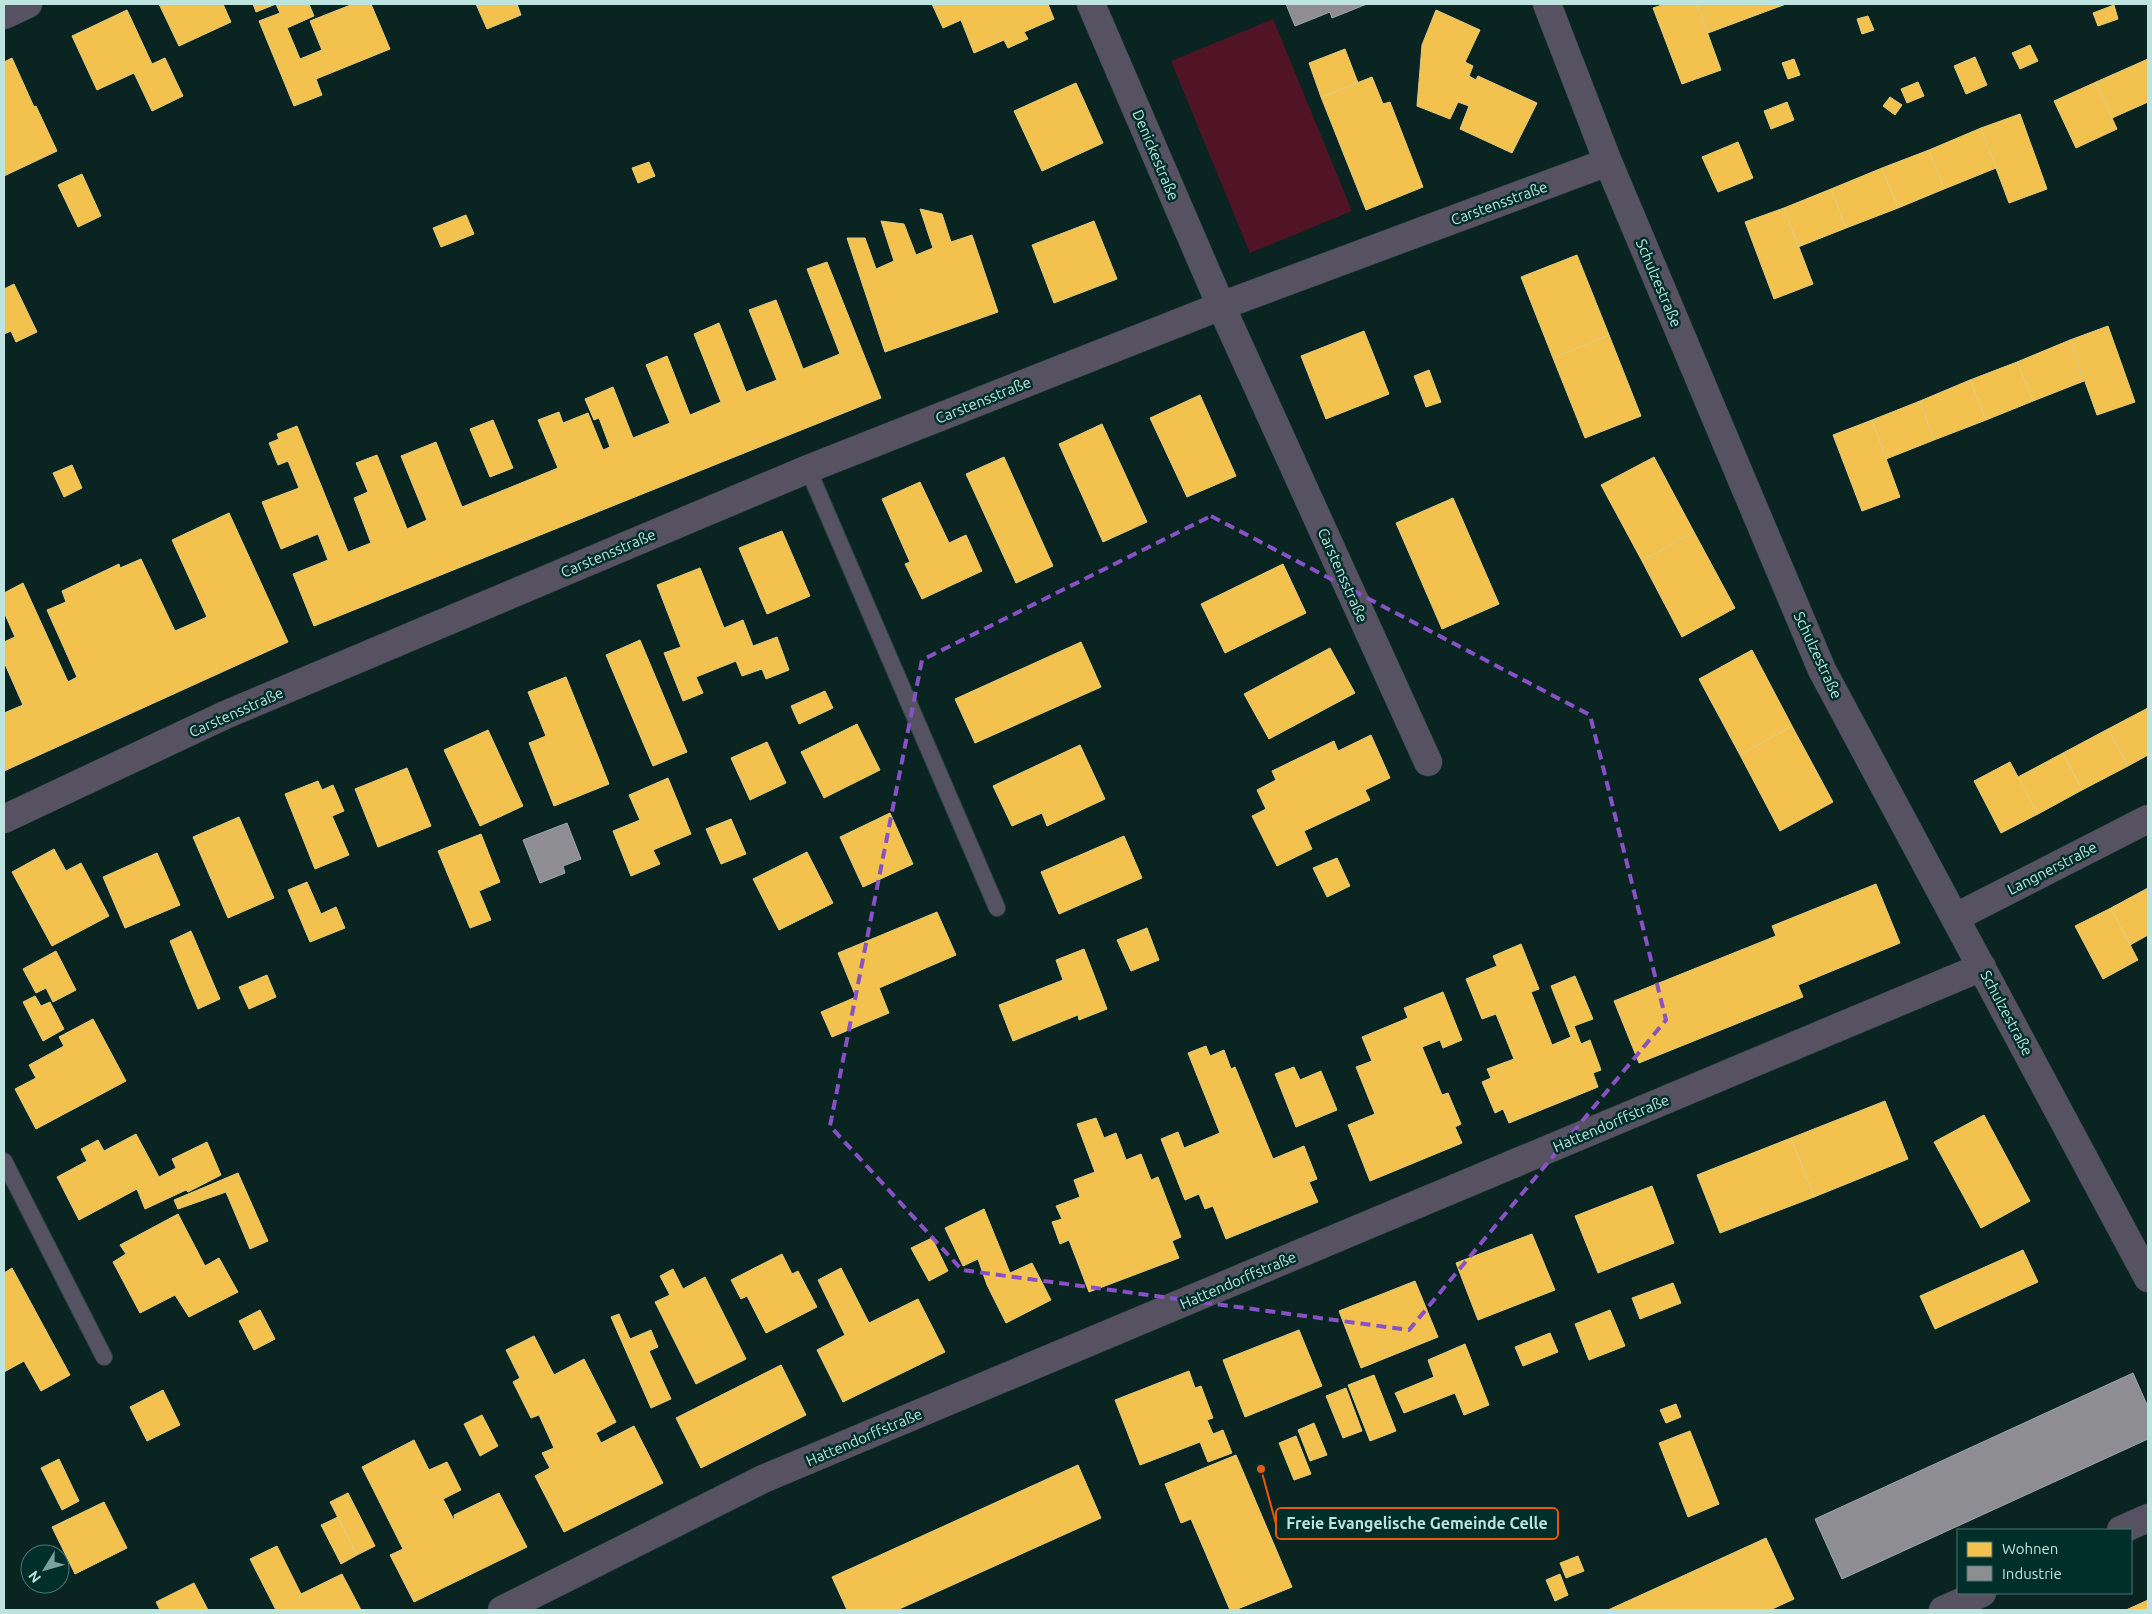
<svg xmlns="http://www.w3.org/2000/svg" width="2152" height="1614" viewBox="0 0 2152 1614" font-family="Ubuntu,sans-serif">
	<rect width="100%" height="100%" fill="#0a2422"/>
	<!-- green -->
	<path fill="#511426" d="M 1273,19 L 1352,211 L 1250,253 L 1171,61 Z"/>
	<!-- homes -->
	<path fill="#f2c14e" stroke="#e2cc7a" d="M 159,4 L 223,4 L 231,22 L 179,46 Z
		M 253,4 L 309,4 L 314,16 L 287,28 L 300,59 L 322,50 L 310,21 L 353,4 L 371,4 L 390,49 L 316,79 L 322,95 L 294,106 L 259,21 L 280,13 L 276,4 L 256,12 Z
		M 476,4 L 517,4 L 521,15 L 487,29 Z
		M 932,4 L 1048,4 L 1054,19 L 1024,32 L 1028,39 L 1008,48 L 1004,40 L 974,53 L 961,20 L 943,28 Z
		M 1665,4 L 1697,4 L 1721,70 L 1682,84 L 1653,8 Z
		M 1697,4 L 1786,4 L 1708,33 Z
		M 2114,5 L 2118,19 L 2098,26 L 2093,13 Z
		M 127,10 L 152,64 L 165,58 L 183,96 L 152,111 L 134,73 L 97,90 L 72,36 Z
		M 1436,10 L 1480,30 L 1465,62 L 1473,66 L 1469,76 L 1476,80 L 1478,76 L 1537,103 L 1512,153 L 1460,129 L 1469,106 L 1458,102 L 1450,119 L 1417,106 L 1422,45 Z
		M 1868,16 L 1874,30 L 1862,34 L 1857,19 Z
		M 2030,45 L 2038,61 L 2020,69 L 2012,53 Z
		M 1345,49 L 1358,83 L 1321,97 L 1309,63 Z
		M 1975,57 L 1987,85 L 1966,94 L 1954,66 Z
		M 12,58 L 34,107 L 36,106 L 57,151 L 4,176 L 4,62 Z
		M 1794,59 L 1800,75 L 1788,79 L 1782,63 Z
		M 2148,59 L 2148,102 L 2112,118 L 2096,82 Z
		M 1372,77 L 1383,104 L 1390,102 L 1423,187 L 1366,210 L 1321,97 Z
		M 1918,82 L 1924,96 L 1907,103 L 1901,89 Z
		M 2096,82 L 2117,129 L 2076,148 L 2054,101 Z
		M 1076,83 L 1103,143 L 1042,171 L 1014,111 Z
		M 1890,97 L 1902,105 L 1895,115 L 1883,106 Z
		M 1787,102 L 1794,120 L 1771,129 L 1764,111 Z
		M 2020,114 L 2047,189 L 2009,203 L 1981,128 Z
		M 1981,128 L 1996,168 L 1944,189 L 1929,150 Z
		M 1738,142 L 1753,178 L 1718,192 L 1702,157 Z
		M 1929,150 L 1944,189 L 1898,208 L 1882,168 Z
		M 649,162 L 655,176 L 638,183 L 632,168 Z
		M 1882,168 L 1898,208 L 1846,228 L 1831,189 Z
		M 82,174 L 101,216 L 78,227 L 58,185 Z
		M 1831,189 L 1846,228 L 1798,247 L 1784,208 Z
		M 1784,208 L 1813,284 L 1774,299 L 1745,222 Z
		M 920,209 L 942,214 L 951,242 L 972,235 L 998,312 L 885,352 L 847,238 L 865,238 L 876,269 L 894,261 L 881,221 L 904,224 L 916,255 L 933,248 Z
		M 466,215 L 474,234 L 441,247 L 433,228 Z
		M 1094,221 L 1117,279 L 1054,303 L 1032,245 Z
		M 1577,255 L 1609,335 L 1553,358 L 1521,277 Z
		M 827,262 L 881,398 L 314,626 L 293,574 L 328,560 L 318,534 L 281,549 L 262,502 L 299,488 L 288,461 L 278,465 L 269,443 L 279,439 L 277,434 L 297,426 L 348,552 L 371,543 L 354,498 L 368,492 L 356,463 L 377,455 L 407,529 L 427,520 L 401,456 L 436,442 L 462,507 L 558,468 L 538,420 L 559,412 L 563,423 L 588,413 L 603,450 L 610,447 L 599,418 L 594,420 L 585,399 L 613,387 L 633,438 L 670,423 L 646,365 L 667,356 L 690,415 L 721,402 L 694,334 L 719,323 L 746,392 L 777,380 L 749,310 L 776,300 L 803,369 L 840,354 L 807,269 Z
		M 14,284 L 37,332 L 16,342 L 11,331 L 4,334 L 4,289 Z
		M 2108,326 L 2135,402 L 2097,415 L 2070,340 Z
		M 1364,331 L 1389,394 L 1326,419 L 1301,356 Z
		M 1609,335 L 1641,416 L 1585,438 L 1553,358 Z
		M 2070,340 L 2084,381 L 2033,401 L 2017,362 Z
		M 2017,362 L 2033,401 L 1986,420 L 1970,380 Z
		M 1429,370 L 1441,402 L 1426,407 L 1414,376 Z
		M 1970,380 L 1986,420 L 1934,440 L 1920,401 Z
		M 1200,395 L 1236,476 L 1187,497 L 1150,418 Z
		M 1920,401 L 1934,440 L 1886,459 L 1872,420 Z
		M 493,420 L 513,468 L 490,477 L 470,429 Z
		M 1872,420 L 1900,497 L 1862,511 L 1833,435 Z
		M 1102,424 L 1147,522 L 1103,542 L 1059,444 Z
		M 1004,457 L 1053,566 L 1016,583 L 966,474 Z
		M 1654,457 L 1694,532 L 1642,561 L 1601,485 Z
		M 72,465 L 82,488 L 64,497 L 53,473 Z
		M 920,482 L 949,543 L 966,535 L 982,571 L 922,599 L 905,564 L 910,562 L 882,499 Z
		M 1453,498 L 1499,604 L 1442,629 L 1396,523 Z
		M 229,513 L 288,642 L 4,771 L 4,712 L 4,713 L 23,705 L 4,662 L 4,642 L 15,637 L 4,612 L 4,593 L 23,583 L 68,682 L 77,677 L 47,610 L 66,602 L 62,591 L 119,564 L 120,568 L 141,559 L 175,631 L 207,617 L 172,540 Z
		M 782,531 L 810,596 L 767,614 L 739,548 Z
		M 1694,532 L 1735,608 L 1682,637 L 1642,561 Z
		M 1283,564 L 1306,613 L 1225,653 L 1201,604 Z
		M 700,568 L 724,628 L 743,620 L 753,646 L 777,637 L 789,670 L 766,679 L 762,669 L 742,676 L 736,661 L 696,677 L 703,693 L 683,701 L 664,653 L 681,647 L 657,585 Z
		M 640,640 L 687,752 L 653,766 L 606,655 Z
		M 1081,642 L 1101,687 L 975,743 L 955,699 Z
		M 1330,648 L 1355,693 L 1269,739 L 1244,694 Z
		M 1752,650 L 1792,726 L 1740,755 L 1699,679 Z
		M 566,677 L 609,784 L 554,806 L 529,743 L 546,736 L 528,692 Z
		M 825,691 L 833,708 L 799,724 L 791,706 Z
		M 2148,708 L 2148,755 L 2128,766 L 2108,729 Z
		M 857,724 L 880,770 L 824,798 L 801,752 Z
		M 1792,726 L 1833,802 L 1780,831 L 1740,755 Z
		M 2108,729 L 2128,766 L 2082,790 L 2063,753 Z
		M 488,730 L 523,806 L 480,826 L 444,750 Z
		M 1371,735 L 1390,778 L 1365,790 L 1370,800 L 1304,831 L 1312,849 L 1277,866 L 1252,816 L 1266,809 L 1257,790 L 1276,780 L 1272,771 L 1334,741 L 1338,751 Z
		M 767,742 L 786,783 L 750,800 L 731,758 Z
		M 1080,745 L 1105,799 L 1047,826 L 1042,813 L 1012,826 L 993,786 Z
		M 2063,753 L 2082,790 L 2038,814 L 2018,777 Z
		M 2010,762 L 2038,814 L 2001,833 L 1974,781 Z
		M 407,768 L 431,826 L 378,847 L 355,789 Z
		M 668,778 L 691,834 L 653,850 L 660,864 L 631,876 L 613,831 L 640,820 L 629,795 Z
		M 318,781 L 322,790 L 333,785 L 344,811 L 332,816 L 349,855 L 315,869 L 285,794 Z
		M 890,813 L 913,864 L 863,887 L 840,837 Z
		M 239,817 L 274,898 L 228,918 L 193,837 Z
		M 731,819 L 746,854 L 721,864 L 706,829 Z
		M 481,834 L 500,882 L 479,891 L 491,920 L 470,928 L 438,851 Z
		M 1124,836 L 1142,878 L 1059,914 L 1041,872 Z
		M 54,849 L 66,871 L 81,863 L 109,916 L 52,946 L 12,872 Z
		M 807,852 L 833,903 L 779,930 L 753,879 Z
		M 157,853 L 180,905 L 125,928 L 103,877 Z
		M 1337,858 L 1350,886 L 1327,897 L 1313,868 Z
		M 307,882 L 321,914 L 336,907 L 345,928 L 310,942 L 288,890 Z
		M 1876,884 L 1900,943 L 1798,985 L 1803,997 L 1639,1063 L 1614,1001 L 1776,936 L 1772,926 Z
		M 2148,888 L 2148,935 L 2130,945 L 2111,908 Z
		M 2111,908 L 2138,960 L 2103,979 L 2075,926 Z
		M 937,912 L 956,955 L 879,988 L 889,1013 L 832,1037 L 821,1012 L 856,997 L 838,953 Z
		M 1147,928 L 1159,960 L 1131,971 L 1117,940 Z
		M 191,931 L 220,999 L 198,1009 L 170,941 Z
		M 1521,944 L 1539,989 L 1531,992 L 1552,1045 L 1571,1037 L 1551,986 L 1575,976 L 1593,1019 L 1574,1026 L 1581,1044 L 1590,1040 L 1601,1070 L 1593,1073 L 1598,1087 L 1509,1123 L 1503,1109 L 1495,1113 L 1482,1082 L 1491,1078 L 1487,1069 L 1514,1059 L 1496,1014 L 1482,1019 L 1466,979 L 1497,966 L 1493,956 Z
		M 1084,949 L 1107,1009 L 1079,1020 L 1078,1015 L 1013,1041 L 999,1005 L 1063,980 L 1056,960 Z
		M 56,951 L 76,990 L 53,1002 L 46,988 L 36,993 L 23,969 Z
		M 267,975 L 276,997 L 249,1009 L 239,987 Z
		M 1443,992 L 1462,1040 L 1443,1048 L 1440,1040 L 1422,1047 L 1442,1095 L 1448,1093 L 1461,1124 L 1455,1127 L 1462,1143 L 1370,1181 L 1348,1125 L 1375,1114 L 1356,1067 L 1372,1061 L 1362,1037 L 1408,1018 L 1404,1008 Z
		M 35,996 L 41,1006 L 50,1002 L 64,1029 L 43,1041 L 23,1002 Z
		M 93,1019 L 126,1081 L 36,1129 L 15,1089 L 36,1078 L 29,1065 L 64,1046 L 59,1037 Z
		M 1206,1046 L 1210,1056 L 1224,1050 L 1231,1069 L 1235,1067 L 1273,1159 L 1304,1146 L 1317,1179 L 1309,1182 L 1318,1202 L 1226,1239 L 1213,1206 L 1205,1209 L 1199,1194 L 1185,1200 L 1161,1139 L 1178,1132 L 1184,1148 L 1220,1133 L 1188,1053 Z
		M 1294,1067 L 1300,1080 L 1321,1071 L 1337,1110 L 1296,1127 L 1275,1074 Z
		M 1885,1101 L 1908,1159 L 1814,1197 L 1791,1138 Z
		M 1984,1115 L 2030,1201 L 1981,1228 L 1934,1142 Z
		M 1096,1118 L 1104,1138 L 1116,1133 L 1126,1160 L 1141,1154 L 1151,1180 L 1158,1177 L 1181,1237 L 1172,1241 L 1179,1258 L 1089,1292 L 1069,1240 L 1060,1244 L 1052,1222 L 1062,1219 L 1056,1206 L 1080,1197 L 1074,1180 L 1095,1172 L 1077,1124 Z
		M 136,1134 L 159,1177 L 176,1168 L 172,1159 L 207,1142 L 221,1175 L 188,1192 L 186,1190 L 145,1209 L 137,1189 L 79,1220 L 57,1177 L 87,1161 L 81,1149 L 98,1140 L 104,1151 Z
		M 1791,1138 L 1814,1197 L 1720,1233 L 1697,1175 Z
		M 238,1173 L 268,1241 L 250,1249 L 226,1192 L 178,1209 L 174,1200 Z
		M 1652,1186 L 1674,1243 L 1598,1273 L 1575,1216 Z
		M 984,1209 L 1010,1273 L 1032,1263 L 1051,1300 L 1006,1323 L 987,1285 L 978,1259 L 963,1266 L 945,1228 Z
		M 178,1214 L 205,1266 L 219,1258 L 238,1292 L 189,1317 L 175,1295 L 140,1313 L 113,1262 L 126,1254 L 120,1245 Z
		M 1532,1234 L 1555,1290 L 1478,1320 L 1456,1263 Z
		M 932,1238 L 948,1271 L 929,1281 L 911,1248 Z
		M 2023,1250 L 2038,1282 L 1935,1329 L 1920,1296 Z
		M 782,1254 L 792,1274 L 798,1271 L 817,1307 L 766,1333 L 747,1296 L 741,1299 L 731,1280 Z
		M 12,1268 L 70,1375 L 41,1391 L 24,1361 L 4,1372 L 4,1273 Z
		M 841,1268 L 869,1323 L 918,1299 L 945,1352 L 843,1402 L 817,1350 L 845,1335 L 818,1280 Z
		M 673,1269 L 683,1289 L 705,1277 L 746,1359 L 696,1384 L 655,1302 L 670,1295 L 660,1276 Z
		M 1415,1281 L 1438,1337 L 1361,1368 L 1339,1311 Z
		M 1673,1283 L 1681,1303 L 1640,1319 L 1632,1298 Z
		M 260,1310 L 275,1339 L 254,1350 L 239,1321 Z
		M 1610,1310 L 1625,1346 L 1589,1360 L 1575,1324 Z
		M 619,1314 L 630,1339 L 651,1330 L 658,1347 L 649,1351 L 671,1399 L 651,1408 L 611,1317 Z
		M 1299,1330 L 1322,1386 L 1245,1417 L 1223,1360 Z
		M 1550,1333 L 1558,1352 L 1523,1366 L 1515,1347 Z
		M 534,1336 L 554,1375 L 584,1359 L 616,1422 L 596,1433 L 601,1443 L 634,1426 L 663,1483 L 564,1532 L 535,1476 L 550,1468 L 542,1453 L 554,1448 L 539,1415 L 531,1418 L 513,1382 L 520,1378 L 506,1350 Z
		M 1465,1344 L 1489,1405 L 1464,1415 L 1455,1393 L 1404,1413 L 1395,1393 L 1434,1377 L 1428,1360 Z
		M 781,1365 L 806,1415 L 701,1468 L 676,1418 Z
		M 1189,1371 L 1195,1388 L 1201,1386 L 1213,1418 L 1207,1420 L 1213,1434 L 1223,1430 L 1232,1453 L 1208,1462 L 1200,1442 L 1140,1465 L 1115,1400 Z
		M 1374,1375 L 1396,1431 L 1370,1441 L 1348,1385 Z
		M 1346,1388 L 1362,1431 L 1343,1438 L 1326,1396 Z
		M 163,1390 L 180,1425 L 147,1441 L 130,1407 Z
		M 1676,1404 L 1681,1417 L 1666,1423 L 1660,1410 Z
		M 482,1415 L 498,1446 L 480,1456 L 464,1424 Z
		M 1314,1423 L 1327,1455 L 1310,1461 L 1298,1430 Z
		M 1690,1431 L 1719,1504 L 1688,1517 L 1659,1443 Z
		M 1296,1436 L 1311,1474 L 1294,1480 L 1279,1443 Z
		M 414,1440 L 429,1470 L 447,1462 L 461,1490 L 443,1499 L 455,1522 L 454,1515 L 499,1493 L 527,1547 L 414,1602 L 390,1555 L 403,1549 L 362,1467 Z
		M 1236,1455 L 1292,1587 L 1235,1610 L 1230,1610 L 1191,1519 L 1181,1523 L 1165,1484 Z
		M 59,1459 L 79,1501 L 62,1510 L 41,1468 Z
		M 1078,1465 L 1101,1518 L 897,1610 L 847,1610 L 832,1577 Z
		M 348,1493 L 375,1546 L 357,1555 L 330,1502 Z
		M 104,1502 L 127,1548 L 75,1574 L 52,1527 Z
		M 338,1517 L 357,1555 L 341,1564 L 321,1525 Z
		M 1766,1538 L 1794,1599 L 1770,1610 L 1608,1610 Z
		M 277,1546 L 301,1594 L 342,1574 L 361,1610 L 276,1610 L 250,1559 Z
		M 1578,1556 L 1584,1571 L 1566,1578 L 1560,1563 Z
		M 1560,1574 L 1568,1595 L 1555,1601 L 1546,1580 Z
		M 194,1583 L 208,1610 L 160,1610 L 156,1602 Z
		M 2148,1600 L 2148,1610 L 2126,1610 Z"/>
	<!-- industry -->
	<path fill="#8d8d92" stroke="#9ca7a9" d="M 1286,4 L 1367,4 L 1332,18 L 1330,12 L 1295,26 Z
		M 567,823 L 581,859 L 563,866 L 565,873 L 540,883 L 523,840 Z
		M 2133,1373 L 2148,1407 L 2148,1439 L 1842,1579 L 1815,1519 Z"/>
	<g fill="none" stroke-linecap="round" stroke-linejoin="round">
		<defs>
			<path id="service" d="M 808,469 L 997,908
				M 4,1161 L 104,1357"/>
			<path id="minor" d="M 1091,4 L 1221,306 L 1428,762
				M 1547,4 L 1608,162 L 1822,670 L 2148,1278
				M 4,15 L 28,4
				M 4,819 L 225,715 L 808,469 L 1221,306 L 1608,162
				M 1956,917 L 2148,819
				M 2121,1530 L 2148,1518
				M 502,1610 L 763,1479 L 1982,967
				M 1943,1610 L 1982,1593"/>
		</defs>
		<!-- service casing -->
		<use href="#service" stroke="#29403f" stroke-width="18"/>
		<!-- minor casing -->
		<use href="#minor" stroke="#29403f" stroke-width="29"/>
		<!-- service -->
		<use href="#service" stroke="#565262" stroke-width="16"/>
		<!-- minor -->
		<use href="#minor" stroke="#565262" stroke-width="28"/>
	</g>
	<!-- marked area -->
	<path fill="none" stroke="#8851c6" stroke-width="4" stroke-dasharray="10 6" stroke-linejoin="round" d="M 1211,516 L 1590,715 L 1666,1020 L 1409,1330 L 962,1270 L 830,1126 L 922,660 Z"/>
	<g text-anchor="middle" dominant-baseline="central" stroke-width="5" stroke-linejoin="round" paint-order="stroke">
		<!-- street labels -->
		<g font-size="15" fill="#bee4e0" stroke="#002e2b">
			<text transform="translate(1156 155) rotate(67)">Denickestraße</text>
			<text transform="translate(1499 203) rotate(-20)">Carstensstraße</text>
			<text transform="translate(1659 283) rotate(67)">Schulzestraße</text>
			<text transform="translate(983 400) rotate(-22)">Carstensstraße</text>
			<text transform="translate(608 553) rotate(-23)">Carstensstraße</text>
			<text transform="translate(1343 575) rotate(66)">Carstensstraße</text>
			<text transform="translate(1818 655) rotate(65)">Schulzestraße</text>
			<text transform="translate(236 712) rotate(-24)">Carstensstraße</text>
			<text transform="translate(2052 868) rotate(-27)">Langnerstraße</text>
			<text transform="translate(2007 1013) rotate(62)">Schulzestraße</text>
			<text transform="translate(1611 1123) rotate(-23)">Hattendorffstraße</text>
			<text transform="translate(1238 1280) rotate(-23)">Hattendorffstraße</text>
			<text transform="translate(864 1437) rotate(-23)">Hattendorffstraße</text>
		</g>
	</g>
	<!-- callouts -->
	<path fill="none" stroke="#e8590c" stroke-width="2" d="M1261 1469L1276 1524"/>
	<circle fill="#e8590c" stroke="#002e2b" stroke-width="2" cx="1261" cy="1469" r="5"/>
	<rect fill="#002e2b" stroke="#e8590c" stroke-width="2" x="1276" y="1508" width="282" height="31" rx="5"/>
	<g font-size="16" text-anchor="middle" font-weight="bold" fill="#bee4e0">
		<text x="1417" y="1529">Freie Evangelische Gemeinde Celle</text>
	</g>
	<!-- border -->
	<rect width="2152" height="1614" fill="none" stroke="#bee4e0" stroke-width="10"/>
	<!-- legend -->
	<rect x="1957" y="1529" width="175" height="65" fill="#002e2b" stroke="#4c7773"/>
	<rect x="1967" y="1542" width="25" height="15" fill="#f2c14e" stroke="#4c7773"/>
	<text x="2002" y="1554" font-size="15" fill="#bee4e0">Wohnen</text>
	<rect x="1967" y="1566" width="25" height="15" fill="#8d8d92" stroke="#4c7773"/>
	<text x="2002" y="1579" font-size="15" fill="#bee4e0">Industrie</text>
	<!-- north arrow -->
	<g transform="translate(45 1569) rotate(233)"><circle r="24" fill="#002e2b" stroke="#4c7773"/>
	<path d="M0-4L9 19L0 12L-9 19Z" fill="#7fa19e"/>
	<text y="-8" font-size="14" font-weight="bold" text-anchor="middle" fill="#bee4e0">N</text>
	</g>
</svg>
